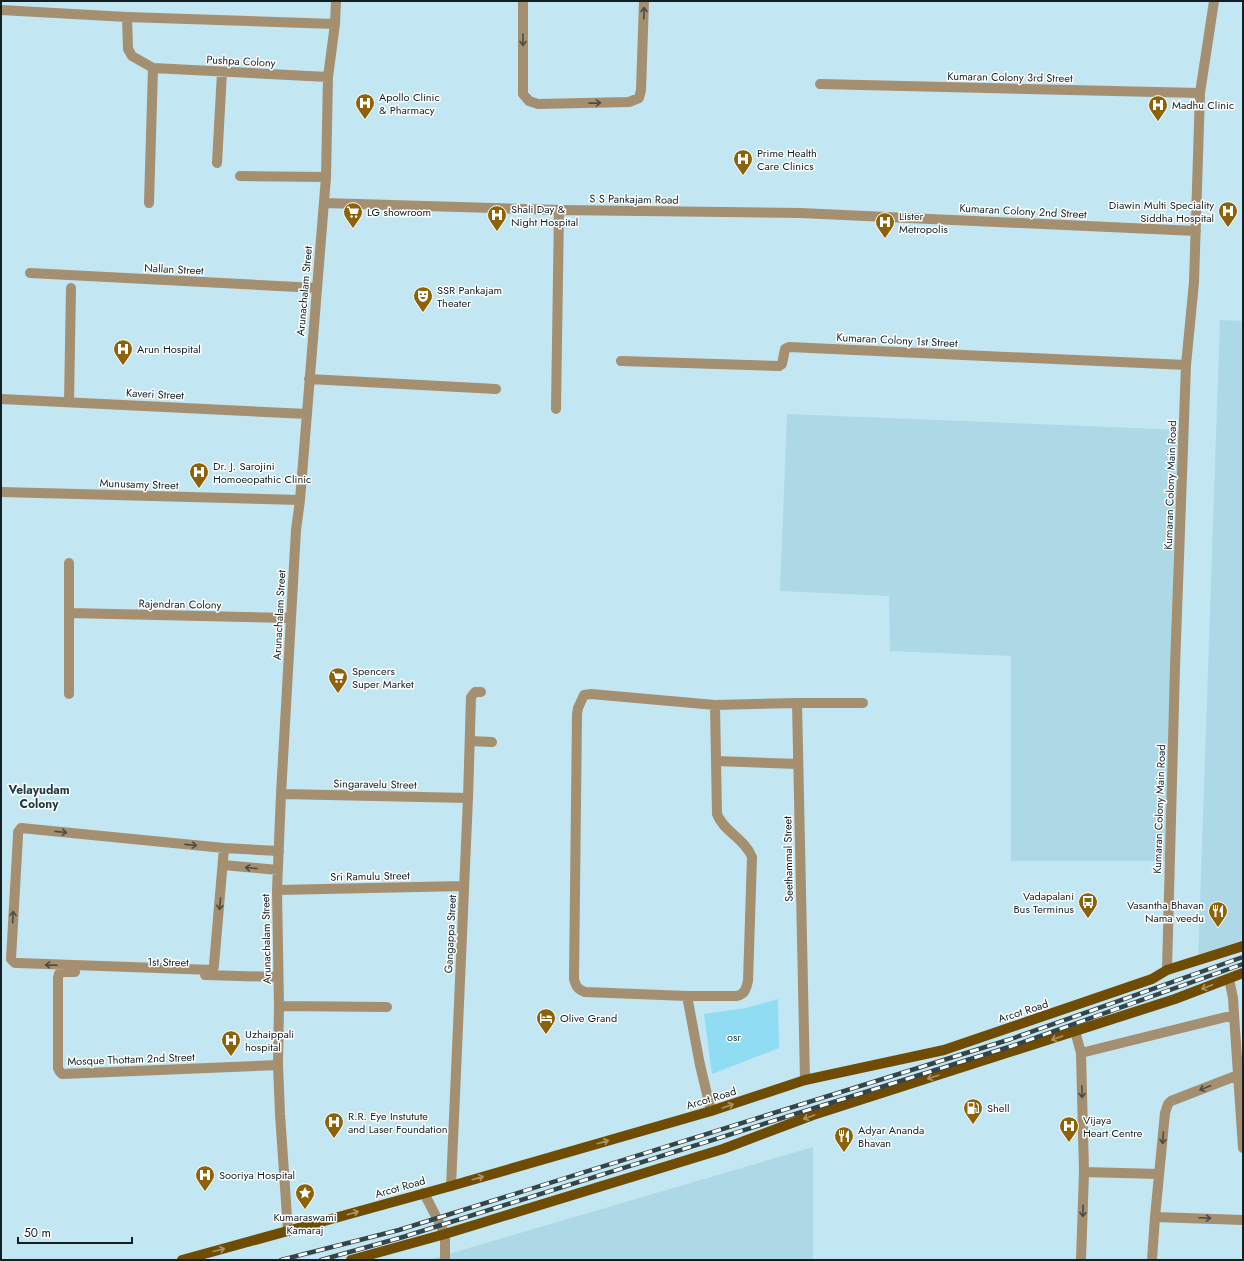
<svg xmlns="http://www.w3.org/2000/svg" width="1244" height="1261" viewBox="0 0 1244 1261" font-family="Jost,sans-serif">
	<rect width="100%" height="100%" fill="#c2e6f2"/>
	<!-- built -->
	<path fill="#add8e6" d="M 1220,320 L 1243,321 L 1243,946 L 1198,963 Z
		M 787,414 L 1183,430 L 1167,861 L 1011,861 L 1011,656 L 890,651 L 889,596 L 780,591 Z
		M 813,1147 L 813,1260 L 428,1260 Z"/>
	<!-- green -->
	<path fill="#8fdcf3" d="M 778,999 L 779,1048 L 712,1074 L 704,1014 L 746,1008 Z"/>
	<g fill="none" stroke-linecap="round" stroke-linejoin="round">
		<!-- minor -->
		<path stroke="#a48f71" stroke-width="10" d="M 523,1 L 523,94 L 529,101 L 538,104 L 629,102 L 639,98 L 641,90 L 644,1
			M 1,10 L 127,17 L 335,24
			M 127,17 L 128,49 L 132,56 L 153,68 L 328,77
			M 820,84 L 1200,93
			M 217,163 L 222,72
			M 240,176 L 326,177
			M 149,203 L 153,68
			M 324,203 L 559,210 L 800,213 L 1196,231
			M 30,273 L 317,288
			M 621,361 L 779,366 L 782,364 L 785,349 L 789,347 L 1186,365
			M 309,379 L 496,389
			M 1,399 L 307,414
			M 69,402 L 71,288
			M 556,409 L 559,210
			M 1,492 L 300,500
			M 69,563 L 69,694
			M 69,613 L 290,618
			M 591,694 L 715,705 L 717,814 C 723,831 745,839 752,857 L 748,981 C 746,989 745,994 737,996 L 687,996 L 585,992 C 577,989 576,986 574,979 L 577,714 L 578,708 L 584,695 Z
			M 715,705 L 797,703
			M 470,741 L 492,742
			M 716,761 L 798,764
			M 281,794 L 468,798
			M 224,848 L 214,965 L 213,970 L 18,963 L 15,963 L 11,959 L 18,836 L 18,832 L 21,828 L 224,848 L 279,851
			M 223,865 L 278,870
			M 277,890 L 464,886
			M 1167,970 L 1175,667 L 1186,365 L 1194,282 L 1200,93 L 1214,1
			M 75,972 L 62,972 L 59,974 L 58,978 L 58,1068 L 60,1072 L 62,1074 L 278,1065
			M 205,975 L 278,977
			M 1229,979 L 1233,998 L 1234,1015 L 1243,1148
			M 687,996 L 700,1065 L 711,1111
			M 279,1006 L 387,1007
			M 1075,1031 L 1081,1053 L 1084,1172 L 1081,1260
			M 1081,1053 L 1234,1015
			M 1238,1075 L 1171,1101 L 1168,1104 L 1165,1113 L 1155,1217 L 1243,1220
			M 805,1080 L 797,703 L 863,703
			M 1084,1172 L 1159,1174
			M 451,1186 L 468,798 L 471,697 L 475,692 L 481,692
			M 424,1193 L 445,1234 L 445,1260
			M 288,1231 L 280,1114 L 278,1065 L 279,1006 L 277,890 L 281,794 L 296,530 L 300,500 L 326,177 L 328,77 L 335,24 L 336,1
			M 1152,1260 L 1155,1217"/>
		<!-- major -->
		<path stroke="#704c02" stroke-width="10" d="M 182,1260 L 451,1186 L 711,1111 L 805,1080 L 944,1050 L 1152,979 L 1167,970 L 1243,946
			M 351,1260 L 445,1234 L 723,1149 L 813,1115 L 1175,999 L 1243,973"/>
		<defs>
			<path id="rail" d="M 281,1260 L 399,1230 L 1011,1039 L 1243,957
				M 321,1260 L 403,1237 L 1012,1046 L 1243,964"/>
		</defs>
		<!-- rail casing -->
		<use href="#rail" stroke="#33444a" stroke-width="4.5"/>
		<!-- rail -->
		<use href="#rail" stroke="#fff" stroke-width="3" stroke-dasharray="9" stroke-linecap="butt"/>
	</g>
	<!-- one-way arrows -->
	<defs><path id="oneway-shaft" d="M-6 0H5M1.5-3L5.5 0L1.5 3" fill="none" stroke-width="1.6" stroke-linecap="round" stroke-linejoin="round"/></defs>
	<g stroke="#4d4c43">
		<use href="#oneway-shaft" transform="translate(644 13) rotate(-88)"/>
		<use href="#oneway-shaft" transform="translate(523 40) rotate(90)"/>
		<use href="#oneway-shaft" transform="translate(595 103) rotate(-1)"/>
		<use href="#oneway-shaft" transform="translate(61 832) rotate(6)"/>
		<use href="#oneway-shaft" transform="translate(191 845) rotate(6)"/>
		<use href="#oneway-shaft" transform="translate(251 868) rotate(-175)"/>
		<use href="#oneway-shaft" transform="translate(220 904) rotate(95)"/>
		<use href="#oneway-shaft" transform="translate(13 917) rotate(-87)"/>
		<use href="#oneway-shaft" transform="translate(51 965) rotate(-178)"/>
		<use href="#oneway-shaft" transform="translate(1205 1088) rotate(159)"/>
		<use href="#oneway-shaft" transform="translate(1082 1092) rotate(89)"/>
		<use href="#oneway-shaft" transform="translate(1163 1138) rotate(94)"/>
		<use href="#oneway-shaft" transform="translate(1083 1211) rotate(91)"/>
		<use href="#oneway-shaft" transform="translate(1205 1218) rotate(2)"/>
	</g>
	<g stroke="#a99467">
		<use href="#oneway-shaft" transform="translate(1207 987) rotate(159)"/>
		<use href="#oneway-shaft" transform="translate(1057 1038) rotate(160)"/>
		<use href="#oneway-shaft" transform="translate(933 1077) rotate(162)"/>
		<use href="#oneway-shaft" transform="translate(728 1106) rotate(-19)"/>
		<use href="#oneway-shaft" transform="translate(809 1117) rotate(160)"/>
		<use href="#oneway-shaft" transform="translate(603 1142) rotate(-16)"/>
		<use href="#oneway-shaft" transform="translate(478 1178) rotate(-16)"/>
		<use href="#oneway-shaft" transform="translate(353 1213) rotate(-16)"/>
		<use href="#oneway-shaft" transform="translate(219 1250) rotate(-15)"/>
	</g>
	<!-- icons -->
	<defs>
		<symbol id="hospital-pin" viewBox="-11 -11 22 30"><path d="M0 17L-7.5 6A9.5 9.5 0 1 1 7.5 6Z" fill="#8e6208" stroke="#fff"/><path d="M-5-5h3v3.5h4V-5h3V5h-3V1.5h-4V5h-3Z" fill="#fff"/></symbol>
		<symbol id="supermarket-pin" viewBox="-11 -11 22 30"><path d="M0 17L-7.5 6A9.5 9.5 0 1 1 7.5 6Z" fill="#8e6208" stroke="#fff"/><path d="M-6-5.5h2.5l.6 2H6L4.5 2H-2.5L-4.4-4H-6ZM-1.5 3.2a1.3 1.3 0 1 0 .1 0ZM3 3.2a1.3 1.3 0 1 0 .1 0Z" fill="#fff"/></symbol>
		<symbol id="theatre-pin" viewBox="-11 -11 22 30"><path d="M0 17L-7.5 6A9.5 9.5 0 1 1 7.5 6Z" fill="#8e6208" stroke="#fff"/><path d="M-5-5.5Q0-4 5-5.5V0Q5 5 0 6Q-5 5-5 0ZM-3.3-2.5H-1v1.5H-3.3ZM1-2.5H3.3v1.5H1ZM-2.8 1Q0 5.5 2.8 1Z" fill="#fff"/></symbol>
		<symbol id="bus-pin" viewBox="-11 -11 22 30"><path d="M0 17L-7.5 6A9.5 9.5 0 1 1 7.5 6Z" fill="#8e6208" stroke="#fff"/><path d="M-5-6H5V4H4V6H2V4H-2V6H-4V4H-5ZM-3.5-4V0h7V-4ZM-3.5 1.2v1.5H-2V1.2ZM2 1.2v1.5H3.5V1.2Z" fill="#fff"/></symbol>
		<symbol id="restaurant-pin" viewBox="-11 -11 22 30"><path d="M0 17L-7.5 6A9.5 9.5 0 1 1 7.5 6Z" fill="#8e6208" stroke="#fff"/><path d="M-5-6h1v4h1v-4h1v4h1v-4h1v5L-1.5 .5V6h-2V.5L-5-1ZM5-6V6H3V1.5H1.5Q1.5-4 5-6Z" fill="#fff"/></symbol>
		<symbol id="hotel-pin" viewBox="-11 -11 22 30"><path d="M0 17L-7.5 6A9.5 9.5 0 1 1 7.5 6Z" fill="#8e6208" stroke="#fff"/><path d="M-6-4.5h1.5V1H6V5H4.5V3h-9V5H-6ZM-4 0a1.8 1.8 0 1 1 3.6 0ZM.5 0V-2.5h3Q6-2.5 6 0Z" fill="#fff"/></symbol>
		<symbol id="fuel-pin" viewBox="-11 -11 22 30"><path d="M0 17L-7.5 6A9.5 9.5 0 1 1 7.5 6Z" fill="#8e6208" stroke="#fff"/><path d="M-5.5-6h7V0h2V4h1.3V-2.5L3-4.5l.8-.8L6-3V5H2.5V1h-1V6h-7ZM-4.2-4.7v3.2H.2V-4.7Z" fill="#fff"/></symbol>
		<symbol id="sight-pin" viewBox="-11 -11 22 30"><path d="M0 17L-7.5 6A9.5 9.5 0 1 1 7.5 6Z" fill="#8e6208" stroke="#fff"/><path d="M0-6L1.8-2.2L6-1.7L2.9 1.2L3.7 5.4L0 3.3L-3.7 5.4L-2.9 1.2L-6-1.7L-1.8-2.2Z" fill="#fff"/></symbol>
	</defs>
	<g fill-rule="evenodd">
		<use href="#hospital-pin" x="354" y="92" width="22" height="30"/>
		<use href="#hospital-pin" x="1147" y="94" width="22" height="30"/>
		<use href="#hospital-pin" x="732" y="148" width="22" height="30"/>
		<use href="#hospital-pin" x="1217" y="200" width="22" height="30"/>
		<use href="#supermarket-pin" x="342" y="201" width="22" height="30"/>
		<use href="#hospital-pin" x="486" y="204" width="22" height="30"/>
		<use href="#hospital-pin" x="874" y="211" width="22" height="30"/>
		<use href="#theatre-pin" x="412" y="285" width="22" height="30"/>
		<use href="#hospital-pin" x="112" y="338" width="22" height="30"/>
		<use href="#hospital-pin" x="188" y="461" width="22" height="30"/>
		<use href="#supermarket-pin" x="327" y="666" width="22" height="30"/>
		<use href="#bus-pin" x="1077" y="891" width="22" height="30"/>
		<use href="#restaurant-pin" x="1207" y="900" width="22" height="30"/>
		<use href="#hotel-pin" x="535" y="1007" width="22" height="30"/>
		<use href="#hospital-pin" x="220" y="1029" width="22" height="30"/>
		<use href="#fuel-pin" x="962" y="1097" width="22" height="30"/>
		<use href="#hospital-pin" x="323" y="1111" width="22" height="30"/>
		<use href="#hospital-pin" x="1058" y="1115" width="22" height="30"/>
		<use href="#restaurant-pin" x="833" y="1125" width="22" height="30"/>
		<use href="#hospital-pin" x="194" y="1164" width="22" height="30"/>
		<use href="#sight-pin" x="294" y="1182" width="22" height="30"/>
	</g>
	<g text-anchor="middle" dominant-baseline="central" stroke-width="3" stroke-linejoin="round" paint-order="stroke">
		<!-- street labels -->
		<g font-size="11" fill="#132024" stroke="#fff">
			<text transform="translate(241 61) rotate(3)">Pushpa Colony</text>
			<text transform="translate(1010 77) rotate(1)">Kumaran Colony 3rd Street</text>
			<text transform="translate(634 199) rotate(1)">S S Pankajam Road</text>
			<text transform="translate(1023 211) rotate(3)">Kumaran Colony 2nd Street</text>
			<text transform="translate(174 269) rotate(3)">Nallan Street</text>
			<text transform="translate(304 291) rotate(-85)">Arunachalam Street</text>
			<text transform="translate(897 340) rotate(3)">Kumaran Colony 1st Street</text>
			<text transform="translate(155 394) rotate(3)">Kaveri Street</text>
			<text transform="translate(139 484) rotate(2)">Munusamy Street</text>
			<text transform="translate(1170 485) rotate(-88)">Kumaran Colony Main Road</text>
			<text transform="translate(180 604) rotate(1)">Rajendran Colony</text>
			<text transform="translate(279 615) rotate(-87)">Arunachalam Street</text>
			<text transform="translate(375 784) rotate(1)">Singaravelu Street</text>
			<text transform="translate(1159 809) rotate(-88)">Kumaran Colony Main Road</text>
			<text transform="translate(788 859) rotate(-91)">Seethammal Street</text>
			<text transform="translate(370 876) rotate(-1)">Sri Ramulu Street</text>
			<text transform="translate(450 934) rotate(-87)">Gangappa Street</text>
			<text transform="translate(266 939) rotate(-91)">Arunachalam Street</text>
			<text transform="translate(168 962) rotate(1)">1st Street</text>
			<text transform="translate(1023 1011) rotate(-18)">Arcot Road</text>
			<text transform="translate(131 1059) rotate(-2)">Mosque Thottam 2nd Street</text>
			<text transform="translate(711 1098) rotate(-17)">Arcot Road</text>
			<text transform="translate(400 1187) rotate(-16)">Arcot Road</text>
		</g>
		<!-- poi labels -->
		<g font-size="11" fill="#132024" stroke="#fff" text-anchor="start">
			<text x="379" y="97">Apollo Clinic<tspan x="379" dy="13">&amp; Pharmacy</tspan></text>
			<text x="1172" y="105">Madhu Clinic</text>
			<text x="757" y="153">Prime Health<tspan x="757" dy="13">Care Clinics</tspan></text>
			<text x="1214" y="205" text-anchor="end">Diawin Multi Speciality<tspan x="1214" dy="13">Siddha Hospital</tspan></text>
			<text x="511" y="209">Shali Day &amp;<tspan x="511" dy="13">Night Hospital</tspan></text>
			<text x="367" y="212">LG showroom</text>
			<text x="899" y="216">Lister<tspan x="899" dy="13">Metropolis</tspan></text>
			<text x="437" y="290">SSR Pankajam<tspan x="437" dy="13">Theater</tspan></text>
			<text x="137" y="349">Arun Hospital</text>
			<text x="213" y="466">Dr. J. Sarojini<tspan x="213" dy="13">Homoeopathic Clinic</tspan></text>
			<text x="352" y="671">Spencers<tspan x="352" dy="13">Super Market</tspan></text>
			<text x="1074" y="896" text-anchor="end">Vadapalani<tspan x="1074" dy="13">Bus Terminus</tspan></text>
			<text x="1204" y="905" text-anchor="end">Vasantha Bhavan<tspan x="1204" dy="13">Nama veedu</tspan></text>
			<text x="560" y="1018">Olive Grand</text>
			<text x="245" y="1034">Uzhaippali<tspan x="245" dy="13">hospital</tspan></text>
			<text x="987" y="1108">Shell</text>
			<text x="348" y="1116">R.R. Eye Instutute<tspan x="348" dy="13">and Laser Foundation</tspan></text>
			<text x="1083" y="1120">Vijaya<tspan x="1083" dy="13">Heart Centre</tspan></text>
			<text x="858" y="1130">Adyar Ananda<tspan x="858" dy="13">Bhavan</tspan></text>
			<text x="219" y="1175">Sooriya Hospital</text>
			<text x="305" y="1217" text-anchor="middle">Kumaraswami<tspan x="305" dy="13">Kamaraj</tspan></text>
		</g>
		<!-- park labels -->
		<g font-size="11" fill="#053a47" stroke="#fff">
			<text x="734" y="1037">osr</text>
		</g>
		<!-- neighbourhood labels -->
		<g font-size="12" font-weight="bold" fill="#1b3a44" stroke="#fff">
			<text x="39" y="790">Velayudam<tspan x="39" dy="14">Colony</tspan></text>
		</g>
	</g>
	<!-- border -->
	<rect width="1244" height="1261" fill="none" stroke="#132024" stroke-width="4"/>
	<!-- scale -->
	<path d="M18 1237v6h114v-6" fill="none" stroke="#132024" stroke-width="2"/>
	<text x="24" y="1237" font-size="12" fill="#132024" stroke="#ffffff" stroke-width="3" paint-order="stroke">50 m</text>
</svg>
